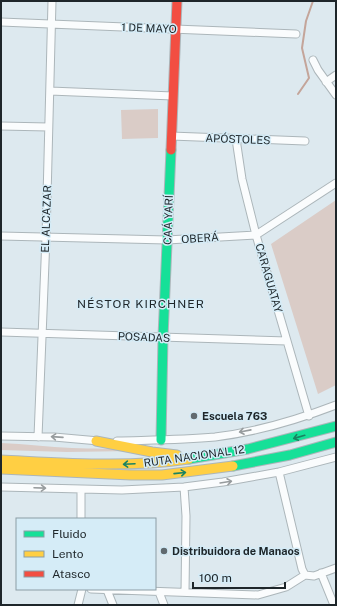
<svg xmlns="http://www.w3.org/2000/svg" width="337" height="606" viewBox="0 0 337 606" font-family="'Public Sans',sans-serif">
	<rect width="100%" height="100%" fill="#dde9ef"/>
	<!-- green -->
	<path fill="#daccc7" d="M 158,109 L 158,138 L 122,139 L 121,110 Z
		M 336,200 L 336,385 L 318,394 L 271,244 Z
		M 1,443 C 25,444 49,447 72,448 C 93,449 114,448 134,451 L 67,452 L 1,450 Z"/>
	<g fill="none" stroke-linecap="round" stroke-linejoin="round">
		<!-- stream -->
		<path stroke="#c4a59a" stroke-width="2" d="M 298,94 L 309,78 L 302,48 L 306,21 L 313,1"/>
		<defs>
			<path id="street" d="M 1,22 L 296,34
				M 313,60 L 318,70 L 336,95
				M 326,82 L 336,75
				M 50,91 L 173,96
				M 1,126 L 48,127
				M 171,136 L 305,141
				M 236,139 L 242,179 L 256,235 L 309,416
				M 1,236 L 167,240 L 256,235 L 336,183
				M 1,332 L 287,341
				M 1,436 L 54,437 L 99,441
				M 38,437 L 46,237 L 52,1
				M 117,441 C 150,440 182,440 215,437 C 256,432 297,420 336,405
				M 279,472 L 302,569 L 305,575
				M 1,487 L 122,490 L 184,487 L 223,482 L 279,472 L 336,457
				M 184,487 L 186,516 L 185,592
				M 81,489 L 81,519
				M 321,573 L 334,605
				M 91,589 L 258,595 L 286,587 L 305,575 L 314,576 L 336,568
				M 107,590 L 113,605
				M 159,592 L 164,605
				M 78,605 L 82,589"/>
			<path id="fast" d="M 161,440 L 163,337 L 171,150
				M 189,459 L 248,449 L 336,426
				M 233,466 L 290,455 L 336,442"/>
			<path id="slow" d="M 96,441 L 152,452 L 177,455
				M 1,460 C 64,463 127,468 189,459
				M 1,469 L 131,475 L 162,475 L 233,466"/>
			<path id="jam" d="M 171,150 L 177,1"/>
		</defs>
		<!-- street casing -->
		<use href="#street" stroke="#acb6ba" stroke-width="9"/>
		<!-- fast casing -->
		<use href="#fast" stroke="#acb6ba" stroke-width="11"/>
		<!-- slow casing -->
		<use href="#slow" stroke="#acb6ba" stroke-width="11"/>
		<!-- jam casing -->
		<use href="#jam" stroke="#acb6ba" stroke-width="11"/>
		<!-- street -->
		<use href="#street" stroke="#fafcfd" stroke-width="7"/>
		<!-- fast -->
		<use href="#fast" stroke="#16e098" stroke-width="9"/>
		<!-- slow -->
		<use href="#slow" stroke="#ffcf43" stroke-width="9"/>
		<!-- jam -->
		<use href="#jam" stroke="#f24e42" stroke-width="9"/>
	</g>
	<!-- one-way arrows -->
	<defs><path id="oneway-shaft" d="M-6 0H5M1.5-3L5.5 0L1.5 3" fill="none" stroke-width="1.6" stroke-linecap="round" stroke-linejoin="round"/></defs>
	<g stroke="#979c9e">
		<use href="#oneway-shaft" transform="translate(245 431) rotate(169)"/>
		<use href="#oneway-shaft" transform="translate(57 437) rotate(-176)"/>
		<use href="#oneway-shaft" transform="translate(226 482) rotate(-9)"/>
		<use href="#oneway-shaft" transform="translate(40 488) rotate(2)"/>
	</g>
	<g stroke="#1a8361">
		<use href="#oneway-shaft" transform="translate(299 437) rotate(164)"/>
		<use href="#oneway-shaft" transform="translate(129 464) rotate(177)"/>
		<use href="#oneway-shaft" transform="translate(180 473) rotate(-6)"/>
	</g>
	<!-- markers -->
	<g fill="#616a6f" stroke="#d5ecf7" stroke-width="1.5">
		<circle cx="194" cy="416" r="4"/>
		<circle cx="164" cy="551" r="4"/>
	</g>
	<g text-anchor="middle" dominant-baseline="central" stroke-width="3" stroke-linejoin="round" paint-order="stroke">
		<!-- street labels -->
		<g font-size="11" fill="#1e262a" stroke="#d5ecf7">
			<text transform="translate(149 28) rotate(2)">1 DE MAYO</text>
			<text transform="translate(238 139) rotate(2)">APÓSTOLES</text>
			<text transform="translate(46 219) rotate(-88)">EL ALCAZAR</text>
			<text transform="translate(168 220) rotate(-88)">CAÁ YARÍ</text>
			<text transform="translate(200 238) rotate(-4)">OBERÁ</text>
			<text transform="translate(269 278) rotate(74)">CARAGUATAY</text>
			<text transform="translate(144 337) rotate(2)">POSADAS</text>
			<text transform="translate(194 456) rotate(-8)">RUTA NACIONAL 12</text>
		</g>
		<!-- poi labels -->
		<g font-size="11" font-weight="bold" fill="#1e262a" stroke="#d5ecf7" text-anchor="start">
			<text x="202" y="416">Escuela 763</text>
			<text x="172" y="551">Distribuidora de Manaos</text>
		</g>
		<!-- neighbourhood labels -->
		<g font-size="12" letter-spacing="1" fill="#1e262a" stroke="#d5ecf7">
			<text x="141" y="304">NÉSTOR KIRCHNER</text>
		</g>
	</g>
	<!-- border -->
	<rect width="337" height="606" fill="none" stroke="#1e262a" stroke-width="4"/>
	<!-- legend -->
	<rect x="16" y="518" width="140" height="72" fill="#d5ecf7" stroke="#8c9da5"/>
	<rect x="24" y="531" width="20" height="6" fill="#16e098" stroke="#8c9da5"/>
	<text x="52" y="538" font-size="12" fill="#1e262a">Fluido</text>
	<rect x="24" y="551" width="20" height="6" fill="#ffcf43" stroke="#8c9da5"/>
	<text x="52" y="558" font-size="12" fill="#1e262a">Lento</text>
	<rect x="24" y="571" width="20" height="6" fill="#f24e42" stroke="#8c9da5"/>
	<text x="52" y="578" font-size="12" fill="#1e262a">Atasco</text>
	<!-- scale -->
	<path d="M193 582v6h92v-6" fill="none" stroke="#1e262a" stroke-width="2"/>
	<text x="199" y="582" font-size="12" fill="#1e262a" stroke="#d5ecf7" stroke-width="3" paint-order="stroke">100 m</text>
</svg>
